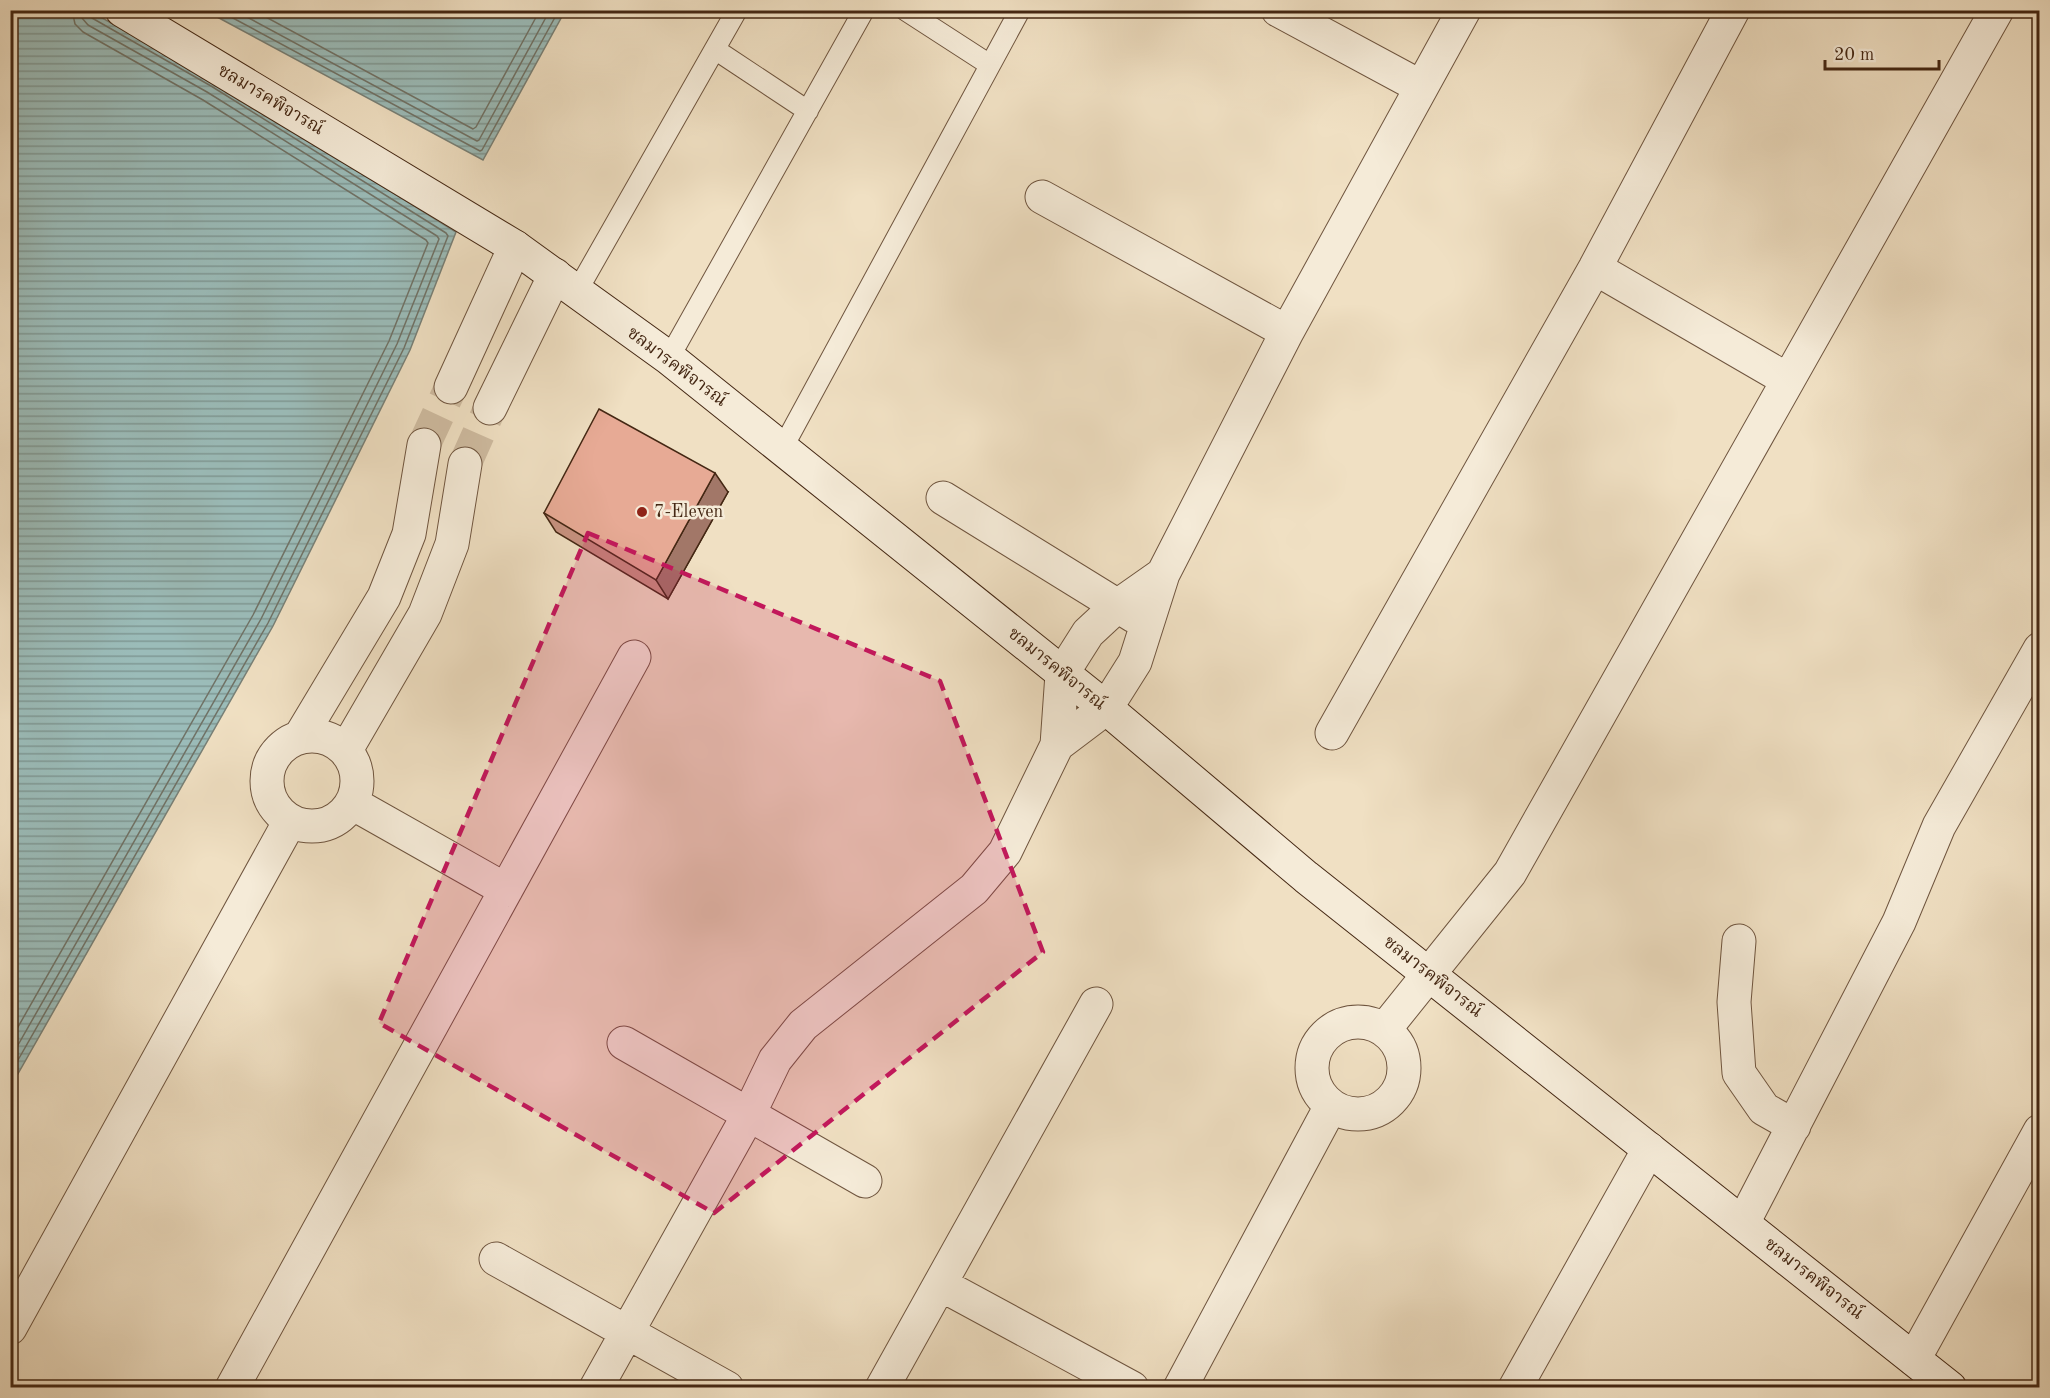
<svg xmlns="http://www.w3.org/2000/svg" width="2050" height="1398" viewBox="0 0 2050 1398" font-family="'Old Standard TT','Noto Serif Thai',serif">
	<defs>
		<pattern id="water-rules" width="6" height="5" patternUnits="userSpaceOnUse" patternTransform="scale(1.5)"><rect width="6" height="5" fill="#9bbcb9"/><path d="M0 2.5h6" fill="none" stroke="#809995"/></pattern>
	</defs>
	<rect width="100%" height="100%" fill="#f0e0c3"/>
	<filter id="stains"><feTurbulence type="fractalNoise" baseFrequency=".00333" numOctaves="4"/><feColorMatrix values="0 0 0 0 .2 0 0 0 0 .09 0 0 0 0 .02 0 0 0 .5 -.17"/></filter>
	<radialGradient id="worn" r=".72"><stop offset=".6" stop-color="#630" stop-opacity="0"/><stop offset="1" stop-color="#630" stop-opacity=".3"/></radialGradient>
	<!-- water -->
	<path fill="url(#water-rules)" stroke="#788077" stroke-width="1.5" d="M 11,11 L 90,11 L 214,81 L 456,232 L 410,350 L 273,626 L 11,1086 Z
		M 206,11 L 565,11 L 483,160 Z"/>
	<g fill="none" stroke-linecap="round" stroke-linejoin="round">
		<!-- shore -->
		<path stroke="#707266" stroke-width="1.5" d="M 218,10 L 480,151 L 482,150 L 559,10
			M 234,10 L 477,141 L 479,140 L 550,10
			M 253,10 L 473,129 L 476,127 L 540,10
			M 10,1041 L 253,615 L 389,341 L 428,243 L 426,240 L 203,100 L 83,32 L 75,24 L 72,10
			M 10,1059 L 261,619 L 397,344 L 439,239 L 437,236 L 207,92 L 88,25 L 82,18 L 81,10
			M 10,1074 L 268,623 L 404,348 L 448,236 L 446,233 L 211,86 L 92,18 L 88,10"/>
		<!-- street-tunnel -->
		<path stroke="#cebba0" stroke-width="33" stroke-dasharray="33 16" stroke-linecap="butt" d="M 424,445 L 451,387
			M 465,464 L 490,408"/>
		<defs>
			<path id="lane" d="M 905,10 L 990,65
				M 716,50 L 808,111
				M 576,293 L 737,10
				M 669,358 L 864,10
				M 782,449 L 1020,10"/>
			<path id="street" d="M 1278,10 L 1421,87
				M 1042,197 L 1287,332
				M 1595,268 L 1788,380
				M 451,387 L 515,247
				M 490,408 L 555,275
				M 943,498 L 1134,616
				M 1332,733 L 1595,268 L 1733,10
				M267 781a45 45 0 1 1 90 0a45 45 0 1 1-90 0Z
				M 300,737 L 384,597 L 409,534 L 424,445
				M 1057,745 L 1106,708 L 1135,662 L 1163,574 L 1287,332 L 1464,10
				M 346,750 L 425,614 L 452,544 L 465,464
				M 352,803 L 506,890
				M 1739,941 L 1734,1002 L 1739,1073 L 1764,1109 L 1794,1126
				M1312 1068a46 46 0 1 1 92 0a46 46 0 1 1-92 0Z
				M 1384,1030 L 1510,873 L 1997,10
				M 624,1043 L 865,1181
				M 1743,1223 L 1899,922 L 1939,826 L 2040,649
				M 496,1259 L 727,1388
				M 940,1284 L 1132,1388
				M 10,1328 L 290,821
				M 1914,1359 L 2040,1131
				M 232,1388 L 634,657
				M 596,1388 L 749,1114 L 775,1060 L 803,1025 L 974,889 L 1005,852 L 1057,745 L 1062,674 L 1088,633 L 1116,607 L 1163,574
				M 882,1388 L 1096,1004
				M 1180,1388 L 1331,1106
				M 1515,1388 L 1649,1149"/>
			<path id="secondary" d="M 122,10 L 515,247 L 669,358 L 1106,708 L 1306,877 L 1950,1388"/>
		</defs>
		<!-- lane casing -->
		<use href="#lane" stroke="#6f553f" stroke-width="22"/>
		<!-- street casing -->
		<use href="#street" stroke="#6f553f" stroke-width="35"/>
		<!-- secondary casing -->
		<use href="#secondary" stroke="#442713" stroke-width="35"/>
		<!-- lane -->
		<use href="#lane" stroke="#f5ebd8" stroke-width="20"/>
		<!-- street -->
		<use href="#street" stroke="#f5ebd8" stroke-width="33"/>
		<!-- secondary -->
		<use href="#secondary" stroke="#f5ebd8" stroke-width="33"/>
	</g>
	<!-- wall -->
	<path fill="#c79280" stroke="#442713" stroke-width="1.5" d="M 728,492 L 668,599 L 556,532 L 544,513 Z"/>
	<!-- shaded-wall -->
	<path fill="#a27768" stroke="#442713" stroke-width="1.5" d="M 715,473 L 728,492 L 668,599 L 656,580 Z"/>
	<!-- building -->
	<path fill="#e7aa95" stroke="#442713" stroke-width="1.5" d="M 599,409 L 715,473 L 656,580 L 544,513 Z"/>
	<!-- marked area -->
	<path fill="#c2185b" fill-opacity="0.2" stroke="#c2185b" stroke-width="4.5" stroke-dasharray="12 8" stroke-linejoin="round" d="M 588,533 L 940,681 L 1043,952 L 714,1213 L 379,1023 Z"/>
	<!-- markers -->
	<circle fill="#8f2418" stroke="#f5ebd8" stroke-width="2" cx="642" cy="512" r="6"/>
	<g text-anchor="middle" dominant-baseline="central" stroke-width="5" stroke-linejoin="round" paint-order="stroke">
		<!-- street labels -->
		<g font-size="18" fill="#442713" stroke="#f5ebd8">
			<text transform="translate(271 100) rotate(31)">ชลมารคพิจารณ์</text>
			<text transform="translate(677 367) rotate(37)">ชลมารคพิจารณ์</text>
			<text transform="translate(1057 669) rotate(39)">ชลมารคพิจารณ์</text>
			<text transform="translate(1433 977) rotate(38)">ชลมารคพิจารณ์</text>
			<text transform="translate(1814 1279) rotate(38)">ชลมารคพิจารณ์</text>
		</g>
		<!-- poi labels -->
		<g font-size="18" fill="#442713" stroke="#f5ebd8" text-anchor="start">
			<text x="654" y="512">7-Eleven</text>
		</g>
	</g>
	<!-- margin -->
	<rect width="2050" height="1398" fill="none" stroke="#f0e0c3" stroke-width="36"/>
	<rect x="12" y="12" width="2026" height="1374" fill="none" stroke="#442713" stroke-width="3"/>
	<rect x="18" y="18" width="2014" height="1362" fill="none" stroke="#442713" stroke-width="1.5"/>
	<!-- scale -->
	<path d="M1825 60v9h114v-9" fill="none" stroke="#442713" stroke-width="3"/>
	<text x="1834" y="60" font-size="18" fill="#442713" stroke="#f5ebd8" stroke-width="4.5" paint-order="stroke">20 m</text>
	<rect width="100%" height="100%" filter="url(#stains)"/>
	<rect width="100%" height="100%" fill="url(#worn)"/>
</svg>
